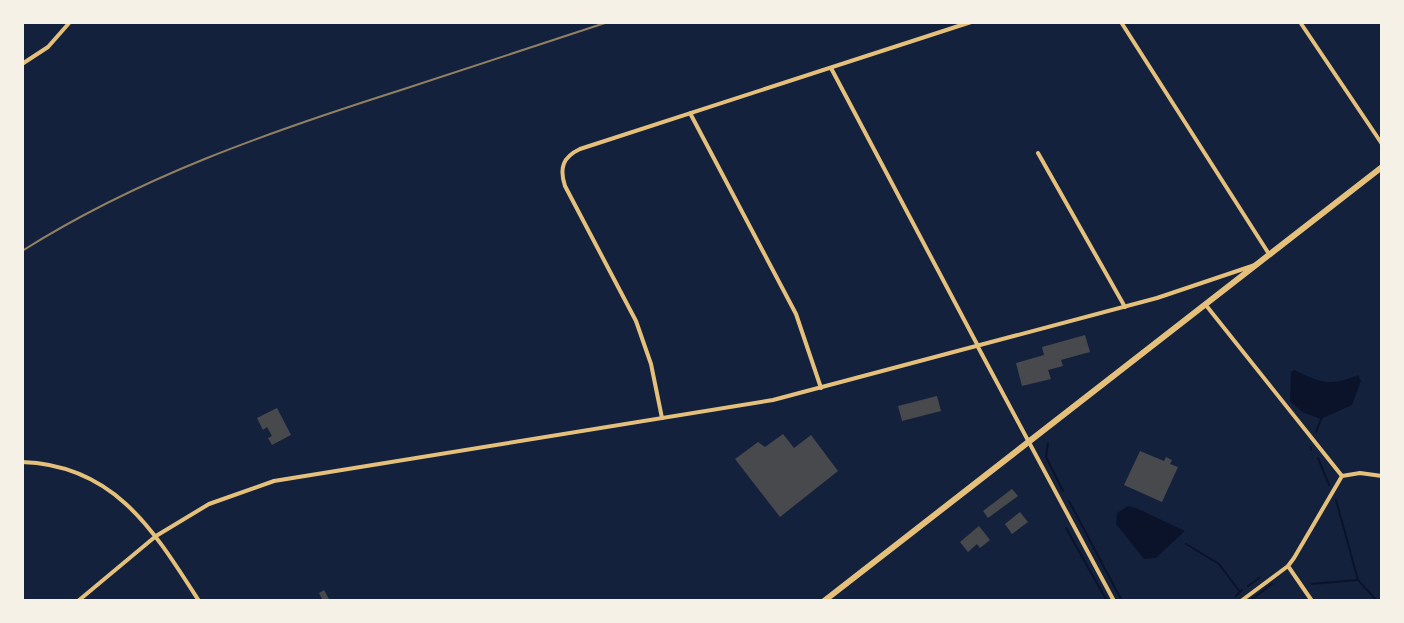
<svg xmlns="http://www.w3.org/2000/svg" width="1404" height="623" viewBox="0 0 1404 623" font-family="'DM Sans',sans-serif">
	<rect width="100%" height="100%" fill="#14213d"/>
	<!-- water -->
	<path fill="#0b132b" d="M 1294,370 C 1324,383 1327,387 1358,375 L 1361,381 L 1352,405 L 1321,419 L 1302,412 L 1290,401 L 1291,372 Z
		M 1128,506 L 1136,508 L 1185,531 L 1156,558 L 1144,559 L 1116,524 L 1117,513 Z"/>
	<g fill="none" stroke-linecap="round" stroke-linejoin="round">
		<!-- stream -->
		<path stroke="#0b132b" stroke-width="2" d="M 1316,432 L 1321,419
			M 1048,443 L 1046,457 L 1063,491
			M 1311,447 L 1311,450
			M 1318,458 L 1329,485
			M 1336,500 L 1358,580 L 1377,601
			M 1069,501 L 1122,601
			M 1066,528 L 1107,601
			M 1186,544 L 1219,564 L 1240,592
			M 1312,584 L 1358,580
			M 1248,586 L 1259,578
			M 1236,596 L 1242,590
			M 1251,600 L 1272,584"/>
	</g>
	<!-- building -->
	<path fill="#48494c" d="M 1085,335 L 1090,352 L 1061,360 L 1063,366 L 1048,370 L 1051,379 L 1022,386 L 1016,363 L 1044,355 L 1042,347 Z
		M 937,396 L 941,411 L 902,421 L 898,406 Z
		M 277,408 L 291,435 L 272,445 L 268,438 L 272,436 L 267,427 L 263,430 L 257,418 Z
		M 783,434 L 794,448 L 811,435 L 838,471 L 780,517 L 735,459 L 758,442 L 765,447 Z
		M 1140,451 L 1164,461 L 1166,457 L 1172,460 L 1170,464 L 1178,467 L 1162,502 L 1124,485 Z
		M 1012,489 L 1018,496 L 988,518 L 983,511 Z
		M 1020,512 L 1028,522 L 1012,534 L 1005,524 Z
		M 979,526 L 990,540 L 980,548 L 977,544 L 968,552 L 960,542 Z
		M 324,590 L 330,601 L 323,601 L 319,593 Z"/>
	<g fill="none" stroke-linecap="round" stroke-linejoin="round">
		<!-- minor -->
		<path stroke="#e5c07b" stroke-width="4" d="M 1121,22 L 1269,254
			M 1300,22 L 1382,144
			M 22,64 L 48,47 L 70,22
			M 831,68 L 978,346
			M 690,113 L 796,314 L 821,388
			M 1038,153 L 1125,307
			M 1205,304 L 1342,476
			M 662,418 L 651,364 L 636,321 L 565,186 C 559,168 563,157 580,149 L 971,22
			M 1288,566 L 1312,601
			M 78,601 L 156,536
			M 1241,601 L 1288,566 L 1294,558 L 1342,476 L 1360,473 L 1382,476"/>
		<!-- tertiary -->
		<path stroke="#e5c07b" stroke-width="4" d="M 978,347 L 1114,601
			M 22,462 C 115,465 154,531 199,601
			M 156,536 L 209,504 L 274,481 L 773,400 L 1157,298 L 1255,265"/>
		<!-- primary -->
		<path stroke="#e5c07b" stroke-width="6" d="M 824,601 L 1382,167"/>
		<!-- rail -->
		<path stroke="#918062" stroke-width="2" d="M 22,251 C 139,177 269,132 401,90 C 470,68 539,45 608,22"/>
	</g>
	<!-- border -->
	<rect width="1404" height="623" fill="none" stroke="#f6f1e7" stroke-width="48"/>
</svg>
